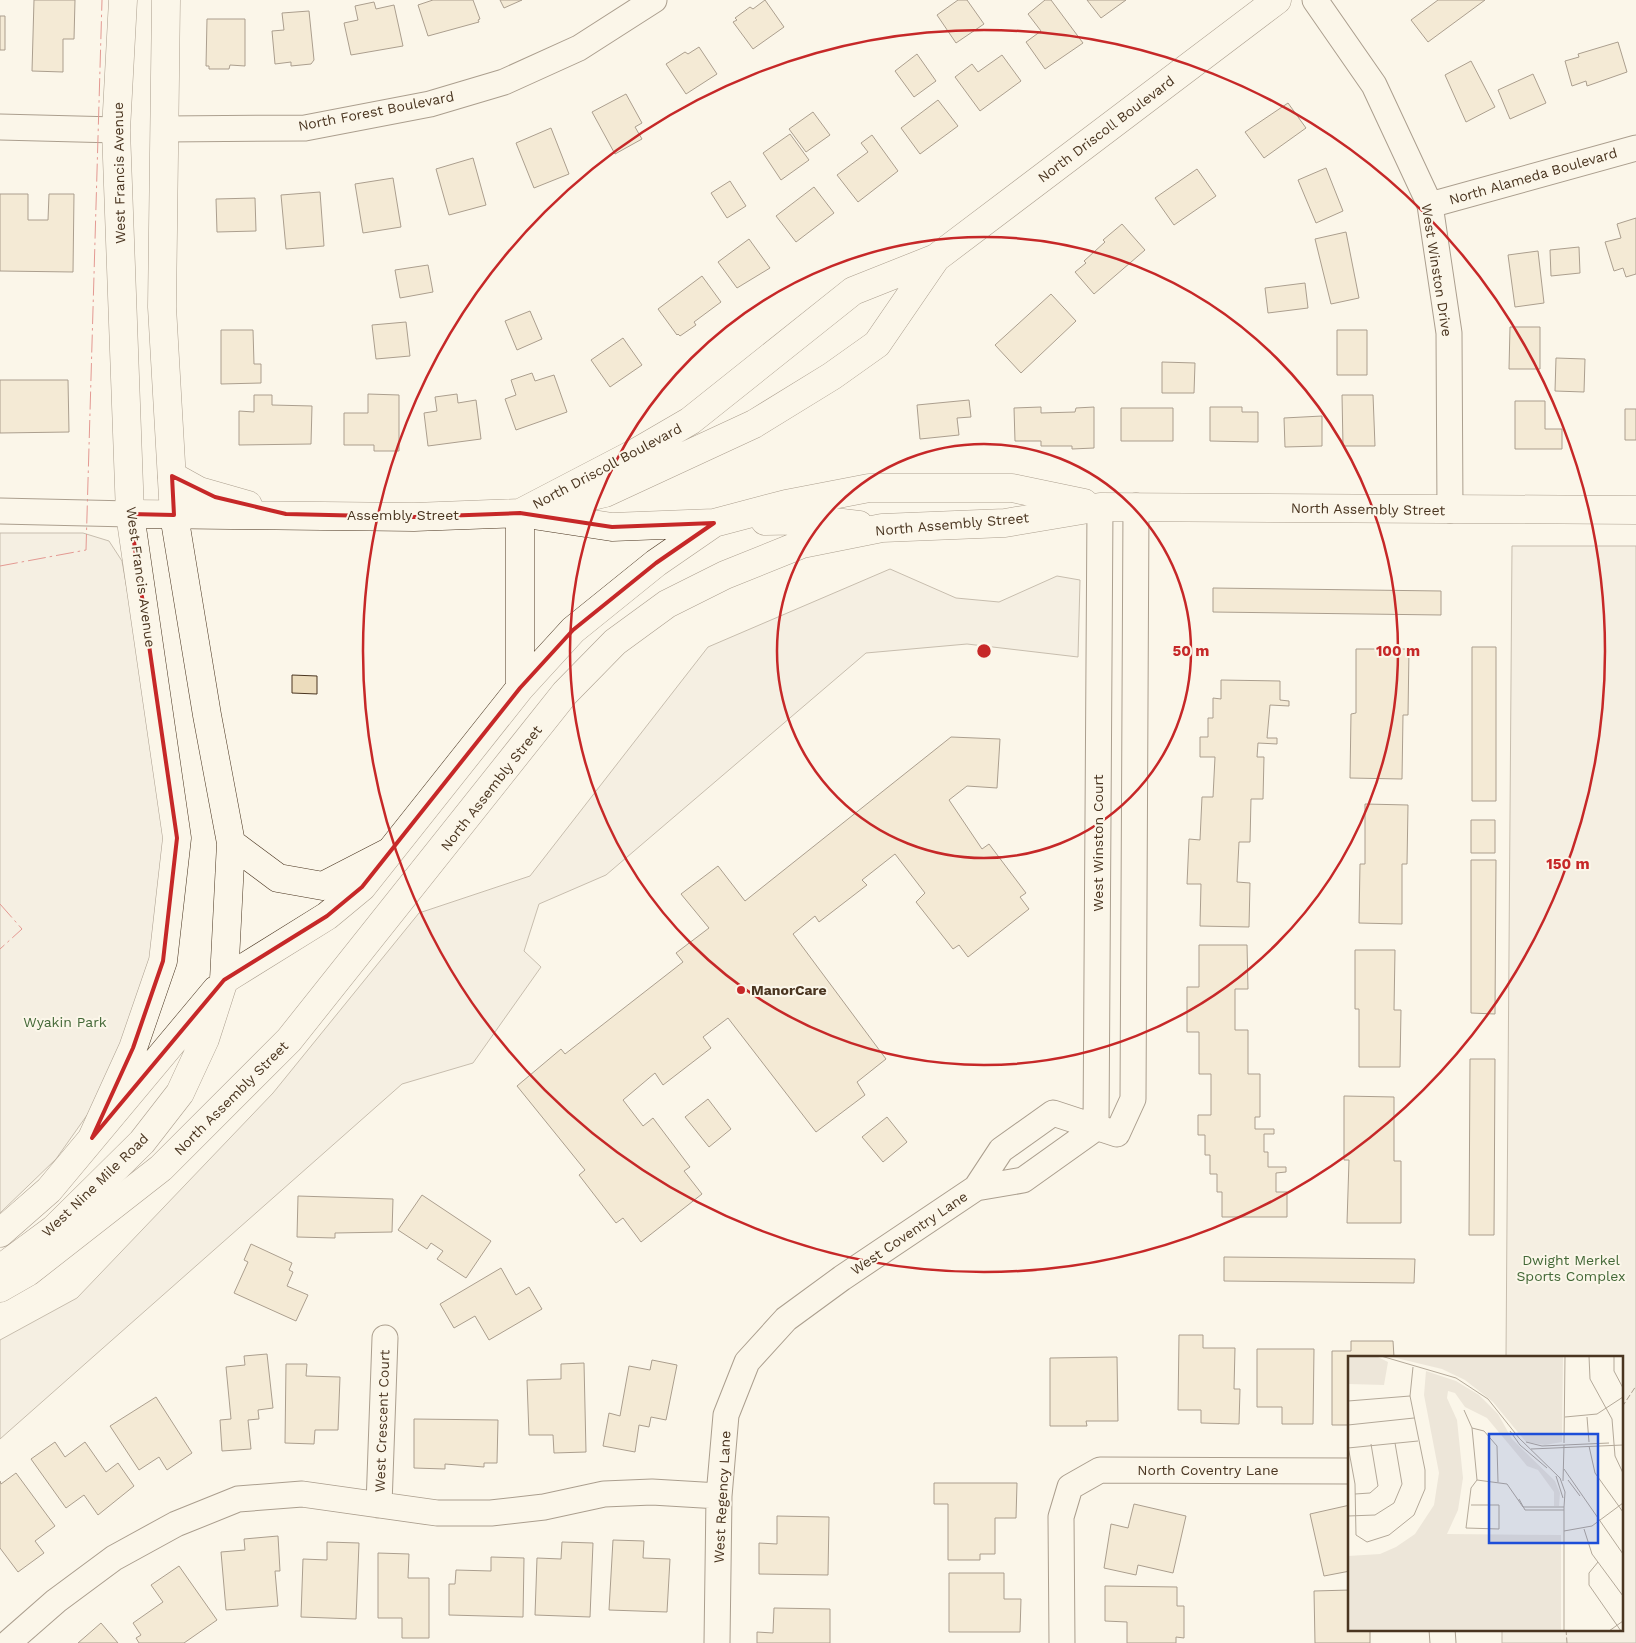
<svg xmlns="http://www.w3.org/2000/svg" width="1636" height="1643" viewBox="0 0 1636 1643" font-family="'Work Sans',sans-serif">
	<rect width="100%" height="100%" fill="#fbf6e9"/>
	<!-- green -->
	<path fill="#ede6d9" stroke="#887966" d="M 0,533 L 83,533 L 109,541 L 122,561 L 163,792 L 168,849 L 152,973 L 109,1084 L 56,1159 L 0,1213 Z
		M 1512,546 L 1636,546 L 1636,1643 L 1502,1643 L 1502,1629 L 1622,1629 L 1622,1357 L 1506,1357 Z
		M 890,569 L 956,598 L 999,602 L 1057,576 L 1080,580 L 1078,657 L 967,644 L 866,653 L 606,875 L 539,904 L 524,951 L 541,967 L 473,1063 L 402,1084 L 0,1439 L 0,1340 L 77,1298 L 273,1093 L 419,913 L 530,876 L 708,647 Z"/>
	<!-- building -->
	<path fill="#ecdcbc" stroke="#4a3520" d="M 34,0 L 75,0 L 74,39 L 63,39 L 63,72 L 32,71 Z
		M 433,0 L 473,0 L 480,19 L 478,20 L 479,22 L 428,36 L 418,5 Z
		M 500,0 L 522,0 L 504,8 Z
		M 765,0 L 784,27 L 753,49 L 733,22 L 737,20 L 735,18 L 750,7 L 753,9 Z
		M 958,0 L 967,0 L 984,24 L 956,43 L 937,15 Z
		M 1045,0 L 1051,0 L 1083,43 L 1045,69 L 1026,42 L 1041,31 L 1028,14 Z
		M 1087,0 L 1126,0 L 1101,18 Z
		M 1438,0 L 1485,0 L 1428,42 L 1411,20 Z
		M 374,2 L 376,9 L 394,5 L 403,46 L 351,55 L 344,23 L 358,20 L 355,6 Z
		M 309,11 L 314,60 L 311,64 L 291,66 L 291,62 L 275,64 L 272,31 L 284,30 L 282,13 Z
		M 0,16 L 5,16 L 5,50 L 0,50 Z
		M 207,19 L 245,19 L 245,66 L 230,65 L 229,69 L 209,69 L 209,66 L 206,66 Z
		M 1618,42 L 1627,72 L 1587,86 L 1586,81 L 1572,86 L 1565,61 L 1579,57 L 1578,54 Z
		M 699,47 L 717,74 L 686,94 L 666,64 L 685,52 L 688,54 Z
		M 917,54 L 936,81 L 914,97 L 895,71 Z
		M 1002,55 L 1021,81 L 980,111 L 955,77 L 972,64 L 978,72 Z
		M 1471,61 L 1495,107 L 1466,122 L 1445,75 Z
		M 1533,74 L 1546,103 L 1510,119 L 1498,90 Z
		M 626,94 L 642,123 L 635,127 L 642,139 L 615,154 L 592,112 Z
		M 938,100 L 958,126 L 920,154 L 901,128 Z
		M 1288,103 L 1306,128 L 1264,158 L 1245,132 Z
		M 813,112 L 830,135 L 806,152 L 789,129 Z
		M 551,128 L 569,174 L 534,188 L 516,143 Z
		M 790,134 L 809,160 L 781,180 L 763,153 Z
		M 872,135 L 898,171 L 858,202 L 837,175 L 868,152 L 861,143 Z
		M 473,158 L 486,205 L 449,215 L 436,169 Z
		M 1326,168 L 1343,211 L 1316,223 L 1298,180 Z
		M 1197,169 L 1216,196 L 1174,225 L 1155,198 Z
		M 393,178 L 401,227 L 363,233 L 355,184 Z
		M 730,181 L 746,206 L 727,218 L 711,193 Z
		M 814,187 L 834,213 L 796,242 L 776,216 Z
		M 320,192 L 324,246 L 286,249 L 281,195 Z
		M 0,194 L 28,194 L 28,220 L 48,220 L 49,194 L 74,194 L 73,272 L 0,271 Z
		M 255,198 L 256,231 L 217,232 L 216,199 Z
		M 1636,218 L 1636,274 L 1626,277 L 1623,268 L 1614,271 L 1605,242 L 1621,238 L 1617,224 Z
		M 1122,224 L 1145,250 L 1094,294 L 1075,272 L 1086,263 L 1084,261 L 1105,242 L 1103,240 Z
		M 1346,232 L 1359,298 L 1331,304 L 1315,239 Z
		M 749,239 L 770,268 L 737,288 L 718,262 Z
		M 1579,247 L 1580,273 L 1551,276 L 1550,250 Z
		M 1538,251 L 1544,303 L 1515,307 L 1508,255 Z
		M 428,265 L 433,292 L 400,298 L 395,270 Z
		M 702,276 L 721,302 L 694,322 L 696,325 L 680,336 L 678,334 L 677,335 L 658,309 Z
		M 1305,283 L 1308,308 L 1268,313 L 1265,288 Z
		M 1051,294 L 1076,321 L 1021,373 L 995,345 Z
		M 530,311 L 542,339 L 517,350 L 505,321 Z
		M 406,322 L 410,356 L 376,359 L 372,325 Z
		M 1510,327 L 1540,327 L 1540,369 L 1509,369 Z
		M 221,330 L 253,330 L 254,364 L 261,364 L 261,383 L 221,384 Z
		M 1337,330 L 1367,330 L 1367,375 L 1337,375 Z
		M 623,338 L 642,365 L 610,387 L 591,360 Z
		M 1556,358 L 1585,359 L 1584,392 L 1555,391 Z
		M 1162,362 L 1195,363 L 1194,393 L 1162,393 Z
		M 532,373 L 535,381 L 554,375 L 567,412 L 516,430 L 505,399 L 516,395 L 511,380 Z
		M 0,380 L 68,380 L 69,432 L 0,433 Z
		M 368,394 L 399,395 L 399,451 L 374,451 L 374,445 L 344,445 L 344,413 L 368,413 Z
		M 457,394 L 458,403 L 476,400 L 481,439 L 428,446 L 424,413 L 437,411 L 435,397 Z
		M 254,395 L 272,395 L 272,405 L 312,406 L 311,444 L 239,445 L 239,411 L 254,412 Z
		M 1342,395 L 1373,395 L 1375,446 L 1343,446 Z
		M 969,400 L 971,417 L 957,418 L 959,435 L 920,439 L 917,405 Z
		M 1515,401 L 1545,401 L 1545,429 L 1562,429 L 1562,449 L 1515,449 Z
		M 1041,407 L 1041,413 L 1075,412 L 1076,408 L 1094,407 L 1094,448 L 1072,449 L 1072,446 L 1041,446 L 1041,441 L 1015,441 L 1014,408 Z
		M 1210,407 L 1242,407 L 1242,412 L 1258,412 L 1258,442 L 1210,441 Z
		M 1121,408 L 1173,408 L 1173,441 L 1121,441 Z
		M 1625,409 L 1636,409 L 1636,440 L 1625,440 Z
		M 1322,416 L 1322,446 L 1285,447 L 1284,418 Z
		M 1213,588 L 1441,591 L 1441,615 L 1213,612 Z
		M 1472,647 L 1496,647 L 1496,801 L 1472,801 Z
		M 1356,649 L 1409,649 L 1408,715 L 1403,715 L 1402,779 L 1350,778 L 1351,714 L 1356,713 Z
		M 292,675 L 317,676 L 317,694 L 292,693 Z
		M 1221,680 L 1280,681 L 1280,700 L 1289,701 L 1289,706 L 1270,705 L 1267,738 L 1277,738 L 1277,744 L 1258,743 L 1257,757 L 1264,757 L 1263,799 L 1251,799 L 1250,842 L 1239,842 L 1237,882 L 1250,883 L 1249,927 L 1200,926 L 1201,884 L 1187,884 L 1189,839 L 1200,840 L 1202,797 L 1213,797 L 1215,757 L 1200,757 L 1200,737 L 1208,737 L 1208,718 L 1213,718 L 1213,698 L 1221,699 Z
		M 951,737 L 1000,739 L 997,788 L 967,786 L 949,800 L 982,849 L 989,844 L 1026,893 L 1020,897 L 1029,909 L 968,957 L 959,945 L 953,949 L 916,902 L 925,893 L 895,854 L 862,880 L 867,885 L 819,922 L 815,916 L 793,934 L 886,1059 L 857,1082 L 865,1095 L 816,1132 L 728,1018 L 703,1037 L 711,1048 L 663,1085 L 655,1073 L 623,1100 L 643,1126 L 653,1118 L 690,1167 L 684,1171 L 702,1194 L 641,1242 L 623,1218 L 616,1223 L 579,1175 L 585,1170 L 517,1086 L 561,1049 L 565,1054 L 683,962 L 676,953 L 709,928 L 681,894 L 718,866 L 745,901 Z
		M 1365,804 L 1408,805 L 1407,864 L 1402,864 L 1402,924 L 1359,923 L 1360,864 L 1365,864 Z
		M 1471,820 L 1495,820 L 1495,853 L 1471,853 Z
		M 1471,860 L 1496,860 L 1495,1014 L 1471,1013 Z
		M 1199,945 L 1247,945 L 1248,989 L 1235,989 L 1235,1030 L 1248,1030 L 1248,1074 L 1260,1074 L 1260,1117 L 1255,1117 L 1255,1129 L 1274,1129 L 1274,1134 L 1264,1134 L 1264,1152 L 1268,1152 L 1268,1167 L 1286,1167 L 1286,1172 L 1276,1173 L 1276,1192 L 1287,1192 L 1287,1217 L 1222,1217 L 1222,1192 L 1217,1192 L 1217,1174 L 1210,1174 L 1210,1155 L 1205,1155 L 1205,1135 L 1198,1135 L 1198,1115 L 1211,1115 L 1211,1074 L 1199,1074 L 1199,1032 L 1187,1032 L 1187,987 L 1199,987 Z
		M 1355,950 L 1395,950 L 1394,1010 L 1401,1010 L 1400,1067 L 1359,1067 L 1359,1009 L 1355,1009 Z
		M 1470,1059 L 1495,1059 L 1494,1235 L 1469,1235 Z
		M 1344,1096 L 1394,1097 L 1394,1161 L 1401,1161 L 1401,1223 L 1347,1223 L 1349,1160 L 1344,1160 Z
		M 708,1099 L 731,1129 L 709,1147 L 685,1117 Z
		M 887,1117 L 907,1142 L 883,1162 L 862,1137 Z
		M 422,1195 L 491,1241 L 466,1278 L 437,1259 L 443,1251 L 431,1243 L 427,1249 L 398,1230 Z
		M 298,1196 L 393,1199 L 392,1232 L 335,1233 L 335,1238 L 297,1237 Z
		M 251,1244 L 292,1263 L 289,1270 L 293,1272 L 287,1286 L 308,1295 L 296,1321 L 234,1293 L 248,1262 L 244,1260 Z
		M 1224,1257 L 1415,1259 L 1414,1283 L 1224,1281 Z
		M 501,1268 L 516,1295 L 529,1287 L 542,1309 L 489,1340 L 475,1316 L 454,1328 L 440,1304 Z
		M 1179,1335 L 1203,1335 L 1203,1348 L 1235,1348 L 1234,1389 L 1240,1389 L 1239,1424 L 1201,1423 L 1201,1410 L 1178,1410 Z
		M 1351,1341 L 1393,1341 L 1394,1357 L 1350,1357 L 1350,1425 L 1332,1425 L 1332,1351 L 1351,1351 Z
		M 1257,1349 L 1314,1349 L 1313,1424 L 1282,1424 L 1282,1407 L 1257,1407 Z
		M 267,1354 L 273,1408 L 258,1410 L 259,1419 L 248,1420 L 251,1449 L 222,1451 L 220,1420 L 231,1419 L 226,1367 L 245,1365 L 244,1356 Z
		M 1117,1357 L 1118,1421 L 1086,1421 L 1087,1426 L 1050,1426 L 1050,1358 Z
		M 652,1360 L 677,1365 L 666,1420 L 651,1417 L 649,1427 L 639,1425 L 635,1452 L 603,1446 L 609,1413 L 620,1416 L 629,1366 L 650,1370 Z
		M 584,1363 L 586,1452 L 554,1453 L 553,1435 L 529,1435 L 527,1380 L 561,1379 L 561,1364 Z
		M 286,1364 L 307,1364 L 306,1376 L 340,1377 L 338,1430 L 315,1430 L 314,1444 L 285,1443 Z
		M 156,1397 L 192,1453 L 167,1470 L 159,1457 L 139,1470 L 110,1426 Z
		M 414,1419 L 498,1420 L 497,1463 L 484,1463 L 484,1467 L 445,1464 L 445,1469 L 414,1468 Z
		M 55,1442 L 65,1457 L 85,1442 L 106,1472 L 118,1463 L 134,1486 L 98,1515 L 84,1495 L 66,1508 L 31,1459 Z
		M 16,1473 L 55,1526 L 35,1541 L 44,1553 L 18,1572 L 0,1548 L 0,1481 L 1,1484 Z
		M 934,1483 L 1017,1483 L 1016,1518 L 995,1518 L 995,1554 L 980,1554 L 980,1560 L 948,1560 L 948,1504 L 934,1504 Z
		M 1134,1504 L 1186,1516 L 1173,1573 L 1138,1565 L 1136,1575 L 1104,1568 L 1111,1524 L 1128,1528 Z
		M 1350,1505 L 1350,1571 L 1324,1576 L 1310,1514 Z
		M 777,1516 L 829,1517 L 828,1575 L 759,1574 L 759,1543 L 777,1544 Z
		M 278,1536 L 280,1571 L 275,1571 L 278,1606 L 226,1610 L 221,1552 L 245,1550 L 244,1539 Z
		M 613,1540 L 644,1541 L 643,1558 L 670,1559 L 667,1612 L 609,1610 Z
		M 327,1542 L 359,1543 L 356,1619 L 301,1617 L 303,1559 L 327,1560 Z
		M 562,1542 L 593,1543 L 590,1617 L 535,1615 L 537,1558 L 561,1559 Z
		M 378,1553 L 409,1554 L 408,1578 L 429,1578 L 429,1638 L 402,1638 L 402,1618 L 378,1618 Z
		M 491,1557 L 524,1558 L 523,1617 L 449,1615 L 449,1584 L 455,1584 L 456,1570 L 491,1571 Z
		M 179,1566 L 217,1620 L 184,1643 L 139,1643 L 136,1638 L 141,1635 L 133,1623 L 163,1602 L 151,1585 Z
		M 949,1573 L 1004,1573 L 1004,1599 L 1021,1599 L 1020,1632 L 949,1632 Z
		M 1105,1586 L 1177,1587 L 1177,1606 L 1184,1606 L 1184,1638 L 1176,1637 L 1176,1643 L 1127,1643 L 1127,1622 L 1105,1621 Z
		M 1350,1590 L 1350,1629 L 1370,1629 L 1370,1643 L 1315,1643 L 1314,1591 Z
		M 774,1608 L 830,1609 L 830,1643 L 757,1643 L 757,1632 L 773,1633 Z
		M 101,1623 L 118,1643 L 78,1643 Z"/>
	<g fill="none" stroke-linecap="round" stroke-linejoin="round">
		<defs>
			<path id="street" d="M 1315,0 L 1374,85 L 1430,205 L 1449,333 L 1450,510
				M 0,127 L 116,130
				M 165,129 L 305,128 L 430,104 L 504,82 L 579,48 L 654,0
				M 1430,205 L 1636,148
				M 0,511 L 130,514
				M 1096,1128 L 1100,507
				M 976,1188 L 1023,1180 L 1096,1128
				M 379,1505 L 385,1338
				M 1442,1629 L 1443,1643
				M 8,1643 L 56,1601 L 114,1558 L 176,1524 L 238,1499 L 302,1494 L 437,1513 L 491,1513 L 544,1507 L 604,1494 L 652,1492 L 719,1496
				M 717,1643 L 719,1496 L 726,1415 L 747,1362 L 786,1319 L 842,1278 L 976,1188 L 1001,1150 L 1053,1113 L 1117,1134 L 1133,1099 L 1136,506
				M 1062,1643 L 1061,1517 L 1070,1487 L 1100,1470 L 1350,1471"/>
			<path id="secondary" d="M 172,476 L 199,491 L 248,505
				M 520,513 L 635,453 L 690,421 L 853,291 L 936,258 L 1277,0
				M 520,513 L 520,688
				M 130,514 L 414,517 L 520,513 L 605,493 L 754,424 L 832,376 L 877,344 L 936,258
				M 533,515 L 612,527 L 714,523
				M 765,521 L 818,520 L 859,525
				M 224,980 L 327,916 L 362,887 L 520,688 L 573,630 L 656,563 L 714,523 L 786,504 L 869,488 L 1012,488 L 1084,503
				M 0,1288 L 28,1272 L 161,1168 L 289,1040 L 565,693 L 615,642 L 667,604 L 725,575 L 802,544 L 882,528 L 1005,523 L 1100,507 L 1636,510"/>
			<path id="primary" d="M 231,843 L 278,878 L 323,886 L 389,852
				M 92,1138 L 133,1048 L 163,961 L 177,838 L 130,514 L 116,130 L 123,0
				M 0,1233 L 49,1190 L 216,990
				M 0,1269 L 54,1229 L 142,1142 L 180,1093 L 205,1039 L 224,980 L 231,843 L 207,715 L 174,515 L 162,307 L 166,0"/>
		</defs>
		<!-- street casing -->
		<use href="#street" stroke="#4a3520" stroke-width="27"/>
		<!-- secondary casing -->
		<use href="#secondary" stroke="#4a3520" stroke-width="29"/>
		<!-- primary casing -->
		<use href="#primary" stroke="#4a3520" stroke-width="29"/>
		<!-- street -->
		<use href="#street" stroke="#fbf6e9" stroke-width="25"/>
		<!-- secondary -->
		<use href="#secondary" stroke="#fbf6e9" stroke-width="28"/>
		<!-- primary -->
		<use href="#primary" stroke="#fbf6e9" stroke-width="28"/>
		<!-- fence -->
		<path stroke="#4a3520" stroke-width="1" stroke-dasharray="6 2.5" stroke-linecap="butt" d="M 1622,1407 L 1636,1386
			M 1566,1629 L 1567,1643"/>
		<!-- power -->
		<path stroke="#c62828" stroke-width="1" stroke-dasharray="18 4 2.5 4" stroke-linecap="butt" d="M 0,566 L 86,550 L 102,0
			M 0,904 L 22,929 L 0,949"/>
	</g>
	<!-- marked area -->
	<path d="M0 0H1636V1643H0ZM 172,476 L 215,497 L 286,514 L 414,517 L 520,513 L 612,527 L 714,523 L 656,563 L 573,630 L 520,688 L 362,887 L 327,916 L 224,980 L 92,1138 L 133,1048 L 163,961 L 177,838 L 130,514 L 174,515 Z" fill="#fbf6e9" fill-opacity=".55" fill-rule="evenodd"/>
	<path fill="none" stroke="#c62828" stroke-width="4" stroke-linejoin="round" d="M 172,476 L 215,497 L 286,514 L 414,517 L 520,513 L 612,527 L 714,523 L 656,563 L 573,630 L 520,688 L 362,887 L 327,916 L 224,980 L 92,1138 L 133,1048 L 163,961 L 177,838 L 130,514 L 174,515 Z"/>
	<!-- distance rings -->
	<g fill="none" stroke="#c62828" stroke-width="2.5">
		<circle cx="984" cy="651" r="207"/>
		<circle cx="984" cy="651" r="414"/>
		<circle cx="984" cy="651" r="621"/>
	</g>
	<!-- markers -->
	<circle fill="#c62828" stroke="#fbf6e9" stroke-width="2" cx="741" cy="990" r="5"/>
	<g text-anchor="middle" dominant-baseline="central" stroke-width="4" stroke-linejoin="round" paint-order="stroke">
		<!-- street labels -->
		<g font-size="14" fill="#4a3520" stroke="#fbf6e9">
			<text transform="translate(376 111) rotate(-11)">North Forest Boulevard</text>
			<text transform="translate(1106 129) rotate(-37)">North Driscoll Boulevard</text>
			<text transform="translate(119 173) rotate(-91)">West Francis Avenue</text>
			<text transform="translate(1533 176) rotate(-16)">North Alameda Boulevard</text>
			<text transform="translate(1437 270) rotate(81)">West Winston Drive</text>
			<text transform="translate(607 466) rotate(-28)">North Driscoll Boulevard</text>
			<text transform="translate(1368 509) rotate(1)">North Assembly Street</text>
			<text x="403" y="515">Assembly Street</text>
			<text transform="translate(952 524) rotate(-5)">North Assembly Street</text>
			<text transform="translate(141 577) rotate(82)">West Francis Avenue</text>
			<text transform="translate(491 788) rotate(-52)">North Assembly Street</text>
			<text transform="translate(1098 843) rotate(-90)">West Winston Court</text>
			<text transform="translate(231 1098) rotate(-45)">North Assembly Street</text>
			<text transform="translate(95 1185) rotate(-44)">West Nine Mile Road</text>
			<text transform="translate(909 1233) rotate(-34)">West Coventry Lane</text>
			<text transform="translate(382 1421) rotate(-88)">West Crescent Court</text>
			<text x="1208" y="1470">North Coventry Lane</text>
			<text transform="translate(722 1497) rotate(-87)">West Regency Lane</text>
		</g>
		<!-- poi labels -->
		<g font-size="14" font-weight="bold" fill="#4a3520" stroke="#fbf6e9" text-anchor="start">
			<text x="751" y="990">ManorCare</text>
		</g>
		<!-- park labels -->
		<g font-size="14" fill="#436837" stroke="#fbf6e9">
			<text x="65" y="1022">Wyakin Park</text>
			<text x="1571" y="1260">Dwight Merkel<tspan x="1571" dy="16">Sports Complex</tspan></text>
		</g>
	</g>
	<!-- overview -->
	<g transform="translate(1348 1356)">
		<rect width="275" height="275" fill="#fbf6e9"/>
		<path d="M 1,0 L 28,0 L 40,6 L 36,29 L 1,28 ZM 40,0 L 215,0 L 214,86 L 197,89 L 178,86 L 145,46 L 117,24 L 94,13 ZM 78,15 L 108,25 L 131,39 L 150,58 L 164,83 L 207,125 L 212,137 L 211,150 L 206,150 L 206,136 L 190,114 L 179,110 L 139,62 L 117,51 L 107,37 L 100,35 L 99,42 L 109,64 L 115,122 L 110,154 L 99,178 L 213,179 L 213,275 L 0,275 L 0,200 L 32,198 L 48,191 L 67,178 L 86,149 L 91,117 L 76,39 Z" fill="#ede6d9"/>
		<path fill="none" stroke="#b4a999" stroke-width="1" d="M 33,0 L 108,22 L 140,43 L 171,82 L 212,122 L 217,136 L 216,151M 241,0 L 242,23 L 264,63 L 267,100 L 275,117M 266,0 L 266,15 L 275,32M 0,45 L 62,40M 116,54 L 124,72 L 129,124 L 123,132 L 118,172 L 151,173 L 151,149 L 123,149M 217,61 L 249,58 L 275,41M 239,61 L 241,86M 0,69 L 66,62M 124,72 L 136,75 L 149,90 L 150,126M 162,75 L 172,89 L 199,112M 178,86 L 194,90 L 261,87M 216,87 L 217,0M 0,90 L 7,128 L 8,179 L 19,186 L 41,179 L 66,159 L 77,133 L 77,114 L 62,40 L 65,11M 241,90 L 247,117 L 275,156M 0,92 L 70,85M 183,93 L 275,89M 216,113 L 275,198M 208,120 L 215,142M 129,124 L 159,128 L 175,151M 220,124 L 232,140M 215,125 L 216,89M 7,138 L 22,137 L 30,130 L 23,88M 171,143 L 177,154 L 216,154M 175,151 L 216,151M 0,160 L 27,159 L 46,147 L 54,128 L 47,87M 236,173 L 244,198 L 275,240M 216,175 L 244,170 L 275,147M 250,206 L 241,217 L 241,229 L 273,275M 216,275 L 216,151M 261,275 L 275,265"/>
		<path fill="#1d4ed8" fill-opacity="0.15" stroke="#1d4ed8" stroke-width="2.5" d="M 141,78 L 250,78 L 250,187 L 141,187 Z"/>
		<rect width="275" height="275" fill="none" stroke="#4a3520" stroke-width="2.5"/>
	</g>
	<circle cx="984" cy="651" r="8" fill="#c62828" stroke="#fbf6e9" stroke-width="2.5"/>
	<g font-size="15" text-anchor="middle" font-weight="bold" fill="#c62828" stroke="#fbf6e9" stroke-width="4" stroke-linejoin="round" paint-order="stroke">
		<text x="1191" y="656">50 m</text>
		<text x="1398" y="656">100 m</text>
		<text x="1568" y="869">150 m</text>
	</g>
</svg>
